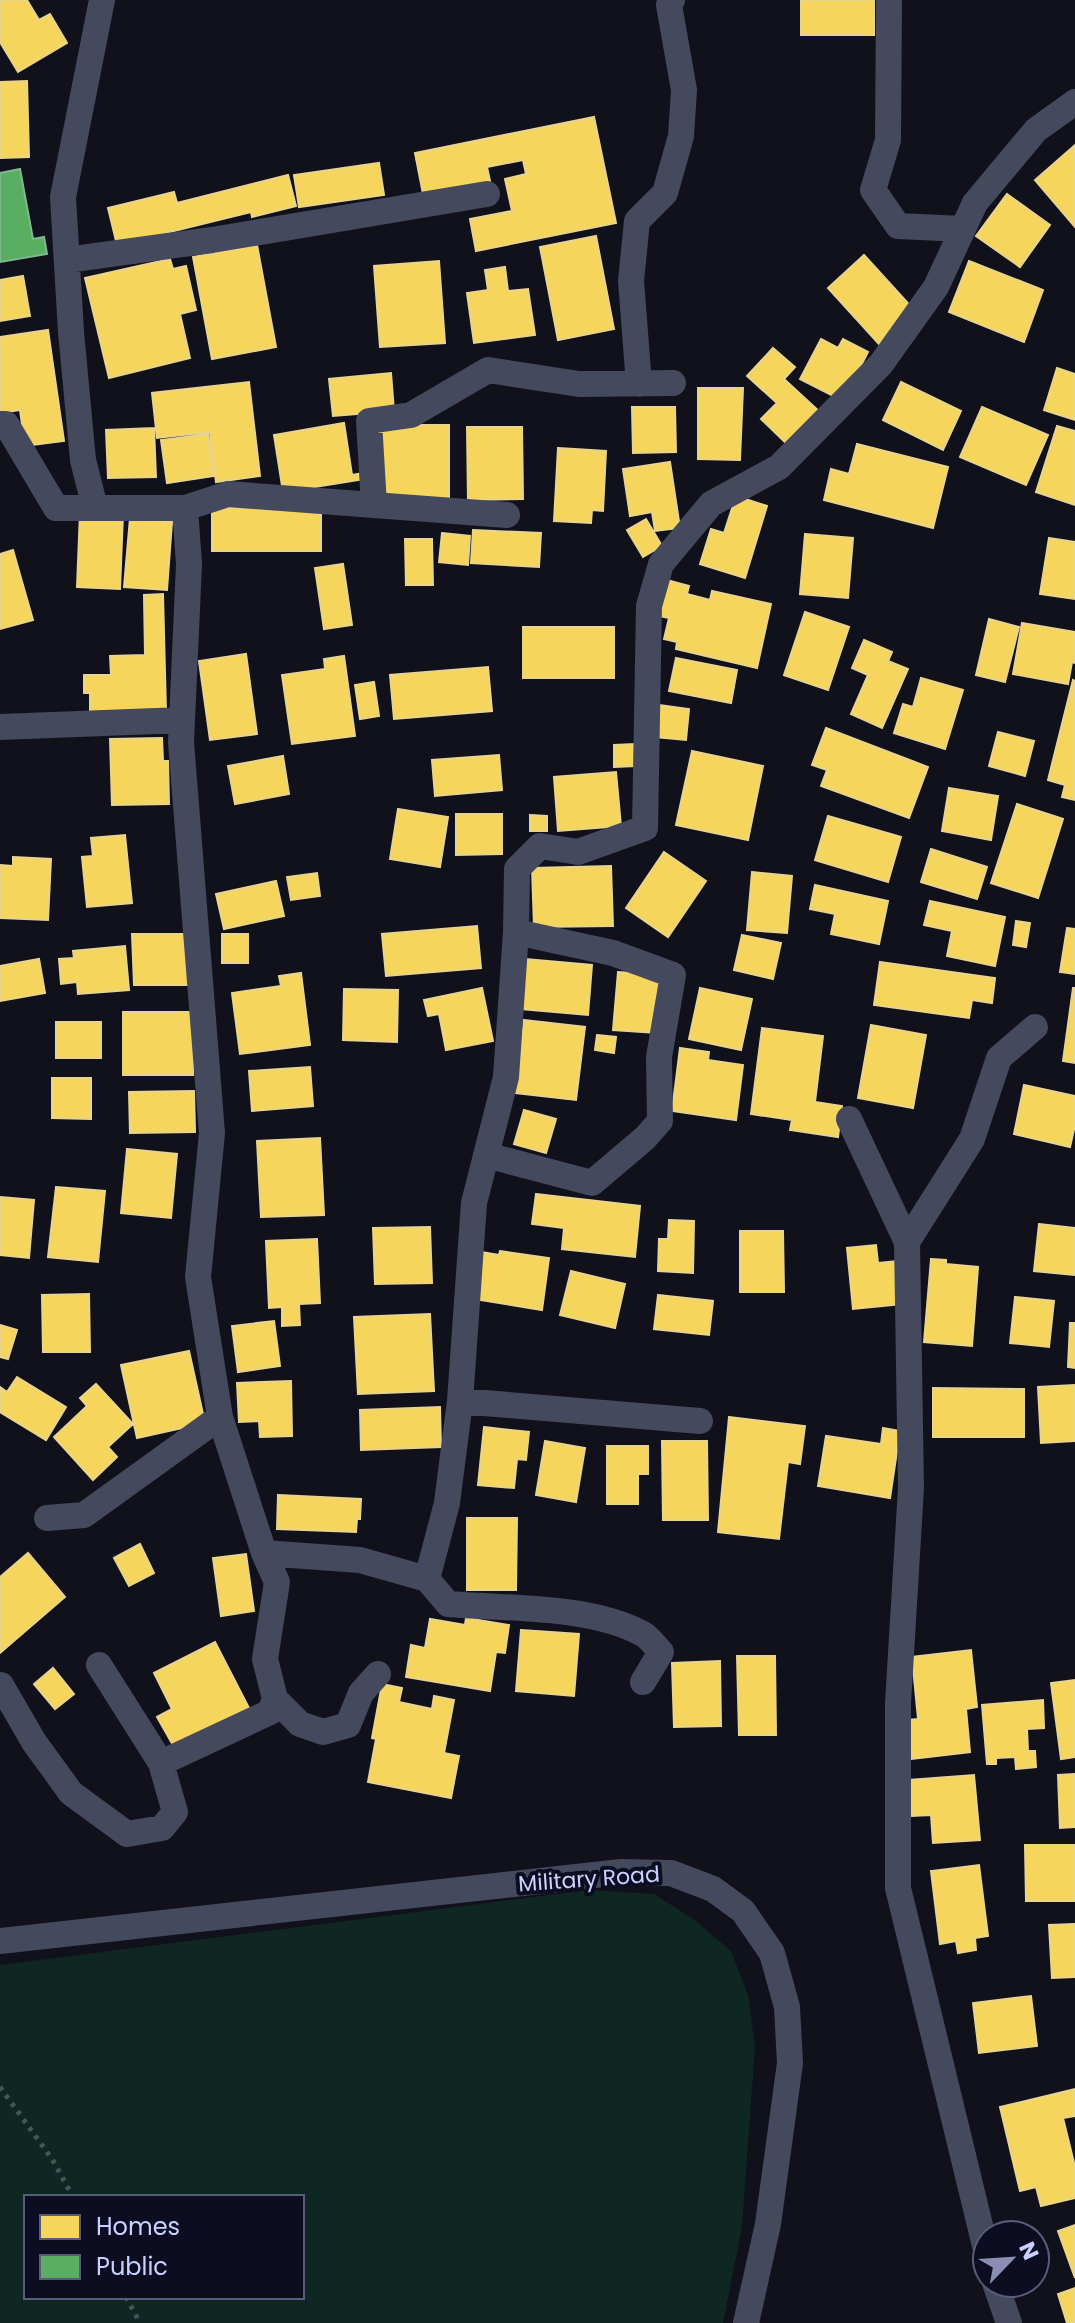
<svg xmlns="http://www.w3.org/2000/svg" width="1075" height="2323" viewBox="0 0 1075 2323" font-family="Poppins,sans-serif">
	<rect width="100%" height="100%" fill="#11111c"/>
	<!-- green -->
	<path fill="#0e2722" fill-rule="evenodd" d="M 589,1890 L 654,1894 L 696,1921 L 731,1951 L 748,1995 L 755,2047 L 742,2227 L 723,2323 L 0,2323 L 0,1965 ZM 26,2197 L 302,2197 L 302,2297 L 26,2297 Z"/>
	<!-- homes -->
	<path fill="#f6d55c" stroke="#e9d48d" stroke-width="2" d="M 0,0 L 27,0 L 39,20 L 50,14 L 67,43 L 18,72 L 0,42 Z
		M 801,0 L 874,0 L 874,35 L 801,35 Z
		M 27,81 L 29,157 L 0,158 L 0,82 Z
		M 594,117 L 616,223 L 476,251 L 470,219 L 512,211 L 505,179 L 526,174 L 523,160 L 487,167 L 490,181 L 423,194 L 415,153 Z
		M 1075,145 L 1075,227 L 1035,180 Z
		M 379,163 L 384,195 L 299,207 L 294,175 Z
		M 288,175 L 296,206 L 252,217 L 251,212 L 117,245 L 108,208 L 174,192 L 177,203 Z
		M 1007,194 L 1050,225 L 1020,267 L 976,236 Z
		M 596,236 L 614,329 L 558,340 L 540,247 Z
		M 257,245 L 276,347 L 212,359 L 193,257 Z
		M 864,255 L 915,311 L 879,344 L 828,288 Z
		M 170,259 L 173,269 L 186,266 L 196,310 L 180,314 L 190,358 L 109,378 L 85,278 Z
		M 439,261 L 445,343 L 380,347 L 374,266 Z
		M 969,261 L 1043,290 L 1024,342 L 949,312 Z
		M 505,267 L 508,291 L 528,289 L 535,335 L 474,343 L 467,293 L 488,290 L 485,270 Z
		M 23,276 L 30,316 L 0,321 L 0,280 Z
		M 48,330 L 64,441 L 25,446 L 20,410 L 0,413 L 0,337 Z
		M 821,339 L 838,348 L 843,339 L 868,352 L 843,401 L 800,379 Z
		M 773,348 L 795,367 L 784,379 L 821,413 L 790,447 L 761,419 L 777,403 L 747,376 Z
		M 1057,368 L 1075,374 L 1075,420 L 1044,410 Z
		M 391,373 L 394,411 L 333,416 L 329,379 Z
		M 249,382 L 260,476 L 216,482 L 210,432 L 157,438 L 152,393 Z
		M 901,382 L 961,411 L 943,450 L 883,420 Z
		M 698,388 L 743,388 L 740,460 L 698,459 Z
		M 632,407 L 675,407 L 676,452 L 633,453 Z
		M 982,407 L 1048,435 L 1026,485 L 960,457 Z
		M 344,423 L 352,475 L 364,473 L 365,479 L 283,492 L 274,435 Z
		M 379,425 L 449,425 L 449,498 L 380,498 Z
		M 1057,426 L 1075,431 L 1075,505 L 1036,492 Z
		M 467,427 L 522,427 L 523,499 L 468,500 Z
		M 154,428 L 156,477 L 108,478 L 106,430 Z
		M 208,434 L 214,476 L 167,483 L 161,440 Z
		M 857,444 L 948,467 L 933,528 L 824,500 L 831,469 L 849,474 Z
		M 558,448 L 606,451 L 603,511 L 592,510 L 591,523 L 554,521 Z
		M 670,462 L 680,528 L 655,531 L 652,512 L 630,516 L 623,469 Z
		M 736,496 L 767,506 L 745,578 L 700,564 L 711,529 L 724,533 Z
		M 212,508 L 321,508 L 321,551 L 212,551 Z
		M 80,512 L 123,514 L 120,589 L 77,587 Z
		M 130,518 L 172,522 L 167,590 L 124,587 Z
		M 646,519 L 662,546 L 643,557 L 627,530 Z
		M 473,530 L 541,533 L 539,567 L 471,563 Z
		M 442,533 L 470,536 L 468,565 L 439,562 Z
		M 805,534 L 853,538 L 848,598 L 800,594 Z
		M 1049,538 L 1075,542 L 1075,599 L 1040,594 Z
		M 405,539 L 432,539 L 433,585 L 406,585 Z
		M 13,550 L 33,620 L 0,629 L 0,554 Z
		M 343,564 L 352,625 L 324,629 L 315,568 Z
		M 663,579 L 689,586 L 687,594 L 710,600 L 712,591 L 771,604 L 757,668 L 676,649 L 677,642 L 664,639 L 669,618 L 654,615 Z
		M 163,594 L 166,711 L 90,713 L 90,693 L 84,693 L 84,675 L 111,675 L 110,656 L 145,655 L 144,595 Z
		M 805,612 L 849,627 L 828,690 L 784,675 Z
		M 989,619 L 1019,627 L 1005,682 L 976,675 Z
		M 1022,623 L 1075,632 L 1075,663 L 1072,662 L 1068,684 L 1013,674 Z
		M 523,627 L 614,627 L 614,678 L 523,678 Z
		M 864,640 L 892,652 L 888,661 L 908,669 L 882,728 L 851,714 L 868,675 L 852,668 Z
		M 246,654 L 257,734 L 210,740 L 199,661 Z
		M 344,656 L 355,736 L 292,744 L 282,675 L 325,669 L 324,659 Z
		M 676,658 L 737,670 L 731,703 L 669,691 Z
		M 488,667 L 492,711 L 394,719 L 390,675 Z
		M 921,678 L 963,690 L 945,749 L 894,733 L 903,704 L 913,707 Z
		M 1073,680 L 1075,681 L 1075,800 L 1062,797 L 1065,785 L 1048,780 Z
		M 374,682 L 379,716 L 360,719 L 355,685 Z
		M 659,705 L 689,709 L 686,740 L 655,737 Z
		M 826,728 L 928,767 L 909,818 L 821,786 L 827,770 L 812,765 Z
		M 998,732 L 1034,741 L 1025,776 L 989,766 Z
		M 162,738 L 163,761 L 168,761 L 169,804 L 112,805 L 110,739 Z
		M 635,744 L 636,766 L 614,767 L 614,745 Z
		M 692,751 L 763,766 L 748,840 L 676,825 Z
		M 499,755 L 502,790 L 435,796 L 432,760 Z
		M 283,756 L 289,794 L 235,804 L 228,766 Z
		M 616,772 L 621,826 L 558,831 L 554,777 Z
		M 949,788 L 998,796 L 991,840 L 942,831 Z
		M 1017,804 L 1063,819 L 1038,898 L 991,883 Z
		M 398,809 L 448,817 L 440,867 L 390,859 Z
		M 456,814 L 502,814 L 502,854 L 456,855 Z
		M 530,815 L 547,816 L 547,831 L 530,831 Z
		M 828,816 L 901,837 L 888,882 L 815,860 Z
		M 125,835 L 132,903 L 87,907 L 82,857 L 93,856 L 91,838 Z
		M 931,849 L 987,867 L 977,899 L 921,882 Z
		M 664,852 L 706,881 L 668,937 L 626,908 Z
		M 13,857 L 51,859 L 48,920 L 0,918 L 0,865 L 13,866 Z
		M 611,866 L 613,926 L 534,927 L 532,868 Z
		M 752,872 L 792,876 L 787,933 L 747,930 Z
		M 317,873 L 320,896 L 291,900 L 287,877 Z
		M 276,881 L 284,916 L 224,929 L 216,894 Z
		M 815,885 L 888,901 L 879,944 L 831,934 L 835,914 L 810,909 Z
		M 930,901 L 1005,917 L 995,966 L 947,956 L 952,931 L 924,925 Z
		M 1016,921 L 1030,923 L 1026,947 L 1013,945 Z
		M 477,926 L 481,968 L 386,976 L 382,934 Z
		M 1067,928 L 1075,929 L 1075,974 L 1060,972 Z
		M 132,934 L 193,934 L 193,985 L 134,985 Z
		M 222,934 L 248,934 L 248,963 L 222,963 Z
		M 742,935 L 781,943 L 773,979 L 734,970 Z
		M 125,946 L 129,990 L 78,994 L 77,982 L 61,984 L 59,959 L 74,958 L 73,951 Z
		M 39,959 L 45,993 L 0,1001 L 0,966 Z
		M 525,959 L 592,965 L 588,1015 L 521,1009 Z
		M 880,962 L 995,978 L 992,1003 L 972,1000 L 969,1018 L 874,1005 Z
		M 618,972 L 661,975 L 657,1033 L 613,1030 Z
		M 301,973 L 310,1045 L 240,1054 L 232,993 L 281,986 L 279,976 Z
		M 482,988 L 493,1041 L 446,1050 L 439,1014 L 428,1016 L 424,1000 Z
		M 700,988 L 752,999 L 741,1050 L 689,1039 Z
		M 1073,988 L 1075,988 L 1075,1063 L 1063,1061 Z
		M 344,989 L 398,990 L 397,1042 L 343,1040 Z
		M 123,1012 L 194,1012 L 193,1075 L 123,1075 Z
		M 524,1020 L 585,1027 L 576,1100 L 516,1093 Z
		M 56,1022 L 101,1022 L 101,1058 L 56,1058 Z
		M 871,1025 L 926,1035 L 913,1108 L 858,1098 Z
		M 762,1028 L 823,1036 L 815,1102 L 842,1106 L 838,1137 L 790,1130 L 792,1120 L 751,1114 Z
		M 597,1035 L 616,1037 L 614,1053 L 595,1050 Z
		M 680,1048 L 709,1052 L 708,1060 L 743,1065 L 736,1120 L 672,1111 Z
		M 310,1067 L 313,1106 L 252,1111 L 249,1071 Z
		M 52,1078 L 91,1078 L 91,1119 L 52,1118 Z
		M 1024,1085 L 1075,1096 L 1075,1125 L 1070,1147 L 1014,1134 Z
		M 194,1091 L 195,1132 L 130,1133 L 129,1092 Z
		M 524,1110 L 556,1119 L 546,1153 L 514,1144 Z
		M 320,1138 L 324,1215 L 261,1217 L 257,1141 Z
		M 127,1149 L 177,1154 L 171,1218 L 121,1213 Z
		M 56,1187 L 105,1191 L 98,1262 L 48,1257 Z
		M 536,1194 L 640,1206 L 635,1257 L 562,1249 L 564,1228 L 532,1224 Z
		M 0,1197 L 34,1200 L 29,1258 L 0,1255 Z
		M 669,1220 L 694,1221 L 693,1273 L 658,1271 L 659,1239 L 668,1239 Z
		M 1039,1224 L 1075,1228 L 1074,1275 L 1034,1271 Z
		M 430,1227 L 432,1283 L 375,1284 L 373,1228 Z
		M 740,1231 L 783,1231 L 784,1292 L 740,1292 Z
		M 317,1239 L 320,1303 L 299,1304 L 300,1325 L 282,1326 L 282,1307 L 269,1308 L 266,1241 Z
		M 876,1245 L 878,1263 L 897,1261 L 902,1304 L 853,1309 L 847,1248 Z
		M 500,1251 L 549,1258 L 542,1310 L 474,1299 L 481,1252 L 499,1255 Z
		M 931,1259 L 946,1260 L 946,1264 L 978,1267 L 972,1346 L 924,1342 Z
		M 571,1271 L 625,1284 L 615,1328 L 560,1315 Z
		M 89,1294 L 90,1352 L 43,1352 L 42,1295 Z
		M 658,1295 L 713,1301 L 709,1335 L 654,1329 Z
		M 1015,1297 L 1054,1301 L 1049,1347 L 1010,1343 Z
		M 430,1314 L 434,1391 L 358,1394 L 354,1317 Z
		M 274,1321 L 280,1366 L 238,1372 L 232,1326 Z
		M 1070,1323 L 1075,1323 L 1075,1368 L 1068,1367 Z
		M 0,1325 L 17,1330 L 8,1359 L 0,1357 Z
		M 189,1351 L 205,1423 L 137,1438 L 121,1365 Z
		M 17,1377 L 66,1407 L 46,1440 L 0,1412 L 0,1387 L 7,1392 Z
		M 291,1381 L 292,1436 L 260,1437 L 259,1421 L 239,1422 L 237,1383 Z
		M 96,1384 L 133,1424 L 108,1447 L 117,1457 L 93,1480 L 54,1437 L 87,1406 L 80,1398 Z
		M 1075,1385 L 1075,1441 L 1041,1443 L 1038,1387 Z
		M 933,1388 L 1024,1389 L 1024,1437 L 933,1437 Z
		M 440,1407 L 441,1447 L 361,1450 L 360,1410 Z
		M 729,1417 L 805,1426 L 800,1464 L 788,1462 L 779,1539 L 718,1532 Z
		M 484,1427 L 529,1432 L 526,1460 L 517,1459 L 514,1488 L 478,1485 Z
		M 883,1428 L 900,1431 L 890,1498 L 818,1486 L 826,1436 L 881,1444 Z
		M 545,1441 L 585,1448 L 576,1502 L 536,1495 Z
		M 662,1441 L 707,1441 L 708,1520 L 663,1520 Z
		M 607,1446 L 648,1446 L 648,1474 L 638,1474 L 638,1504 L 607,1504 Z
		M 278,1495 L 361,1499 L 360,1519 L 357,1519 L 356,1532 L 277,1529 Z
		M 467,1518 L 517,1518 L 516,1590 L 467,1590 Z
		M 140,1544 L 154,1573 L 129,1586 L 114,1558 Z
		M 28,1553 L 65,1597 L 0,1653 L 0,1577 Z
		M 246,1554 L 254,1611 L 221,1616 L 213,1558 Z
		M 466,1618 L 509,1625 L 505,1653 L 496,1652 L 490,1691 L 406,1677 L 411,1645 L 425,1648 L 430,1619 L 465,1625 Z
		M 521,1630 L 579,1634 L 574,1696 L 516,1691 Z
		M 215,1642 L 249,1708 L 174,1747 L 157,1717 L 172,1709 L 154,1673 Z
		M 971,1650 L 977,1707 L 966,1709 L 970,1752 L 912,1759 L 908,1720 L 918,1719 L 912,1657 Z
		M 737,1656 L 775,1656 L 776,1735 L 739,1735 Z
		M 720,1661 L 721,1726 L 674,1727 L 672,1663 Z
		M 53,1668 L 74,1694 L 55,1709 L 34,1684 Z
		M 1075,1680 L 1075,1757 L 1061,1759 L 1051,1683 Z
		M 382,1684 L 402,1688 L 399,1702 L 432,1709 L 434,1696 L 454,1700 L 444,1753 L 459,1756 L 451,1798 L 368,1782 L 376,1739 L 372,1738 Z
		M 1043,1700 L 1044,1728 L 1027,1729 L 1028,1751 L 1035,1751 L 1036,1767 L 1016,1769 L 1015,1757 L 996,1758 L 996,1764 L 987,1764 L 982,1705 Z
		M 1075,1774 L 1075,1827 L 1060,1828 L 1058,1775 Z
		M 974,1775 L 980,1840 L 933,1843 L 931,1815 L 912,1816 L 909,1780 Z
		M 1025,1845 L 1075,1845 L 1075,1901 L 1026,1901 Z
		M 979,1865 L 988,1936 L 975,1938 L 976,1950 L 958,1953 L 956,1941 L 940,1944 L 931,1871 Z
		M 1075,1924 L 1075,1977 L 1052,1978 L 1049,1925 Z
		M 1031,1996 L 1037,2046 L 979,2053 L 973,2003 Z
		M 1075,2089 L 1075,2116 L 1063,2118 L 1075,2167 L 1075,2198 L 1041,2206 L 1036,2187 L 1020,2191 L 1000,2107 Z
		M 1075,2225 L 1075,2278 L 1058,2231 Z
		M 1075,2288 L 1075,2323 L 1067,2323 L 1058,2294 Z"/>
	<!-- public -->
	<path fill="#5aae61" stroke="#7cb890" stroke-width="2" d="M 20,169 L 33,239 L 44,237 L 47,254 L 0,262 L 0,173 Z"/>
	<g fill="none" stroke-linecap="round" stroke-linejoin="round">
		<!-- path -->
		<path stroke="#42565e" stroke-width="5" stroke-dasharray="4 6" stroke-linecap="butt" d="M 0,2087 L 52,2159 L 73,2197
			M 126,2297 L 140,2323"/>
		<!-- minor -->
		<path stroke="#44495d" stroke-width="26" d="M 889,0 L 888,140 L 873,190 L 898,226 L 963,229
			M 67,260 L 212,240 L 487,194
			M 639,384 L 631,281 L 637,221 L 665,193 L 681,136 L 684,90 L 669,5 L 672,0
			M 0,424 L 6,424 L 56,508 L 185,508 L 189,564 L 181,742 L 212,1133 L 198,1277 L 220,1417 L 264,1553 L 277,1582 L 265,1659 L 275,1699 L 300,1724 L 323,1732 L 348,1725 L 361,1693 L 378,1674
			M 374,505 L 369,421 L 411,415 L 488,370 L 579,384 L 673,383
			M 95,508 L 83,460 L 71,332 L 63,197 L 102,0
			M 185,508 L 228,494 L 507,515
			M 0,727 L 182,720
			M 849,1119 L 907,1242 L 911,1488 L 898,1703 L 898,1888 L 987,2254
			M 486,1155 L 592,1183 L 645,1138 L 660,1121 L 659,1057 L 673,975 L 613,953 L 516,932
			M 907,1242 L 972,1139 L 999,1058 L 1035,1027
			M 460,1401 L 700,1421
			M 47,1518 L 84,1515 L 220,1417
			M 264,1553 L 360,1560 L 427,1579 L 447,1503 L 460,1401 L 474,1203 L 506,1077 L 516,932 L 517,869 L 540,846 L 578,852 L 645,828 L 649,606 L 661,564 L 711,504 L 779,467 L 881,364 L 936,287 L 975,203 L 1036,130 L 1075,102
			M 427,1579 L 448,1604 C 509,1609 589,1605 643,1634 C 650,1638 655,1646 661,1652 L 643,1682
			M 1,1685 L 34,1742 L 71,1793 L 127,1834 L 162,1828 L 175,1812 L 161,1763 L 99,1665
			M 161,1763 L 270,1712 L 275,1699
			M 0,1941 L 621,1872 L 671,1873 L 713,1889 L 743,1911 L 772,1953 L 787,2007 L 790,2063 L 768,2224 L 746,2323
			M 995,2283 L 1009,2323"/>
	</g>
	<g text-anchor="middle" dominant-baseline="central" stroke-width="8" stroke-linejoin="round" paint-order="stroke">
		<!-- street labels -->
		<g font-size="22" fill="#cbd1ff" stroke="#0c0d21">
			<text transform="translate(589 1879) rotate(-4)">Military Road</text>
		</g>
	</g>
	<!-- legend -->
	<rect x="24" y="2195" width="280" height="104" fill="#0c0d21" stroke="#585b7a" stroke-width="2"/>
	<rect x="40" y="2215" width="40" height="24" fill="#f6d55c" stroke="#585b7a" stroke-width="2"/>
	<text x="96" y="2235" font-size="24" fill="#cbd1ff">Homes</text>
	<rect x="40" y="2255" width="40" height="24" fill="#5aae61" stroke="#585b7a" stroke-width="2"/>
	<text x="96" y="2275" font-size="24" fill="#cbd1ff">Public</text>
	<!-- north arrow -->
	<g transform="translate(1011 2259) rotate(65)"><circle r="38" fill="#0c0d21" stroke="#585b7a" stroke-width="2"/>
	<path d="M0-6L14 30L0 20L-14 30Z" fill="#8a8eb0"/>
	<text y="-12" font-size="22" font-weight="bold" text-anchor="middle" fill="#cbd1ff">N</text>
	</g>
</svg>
